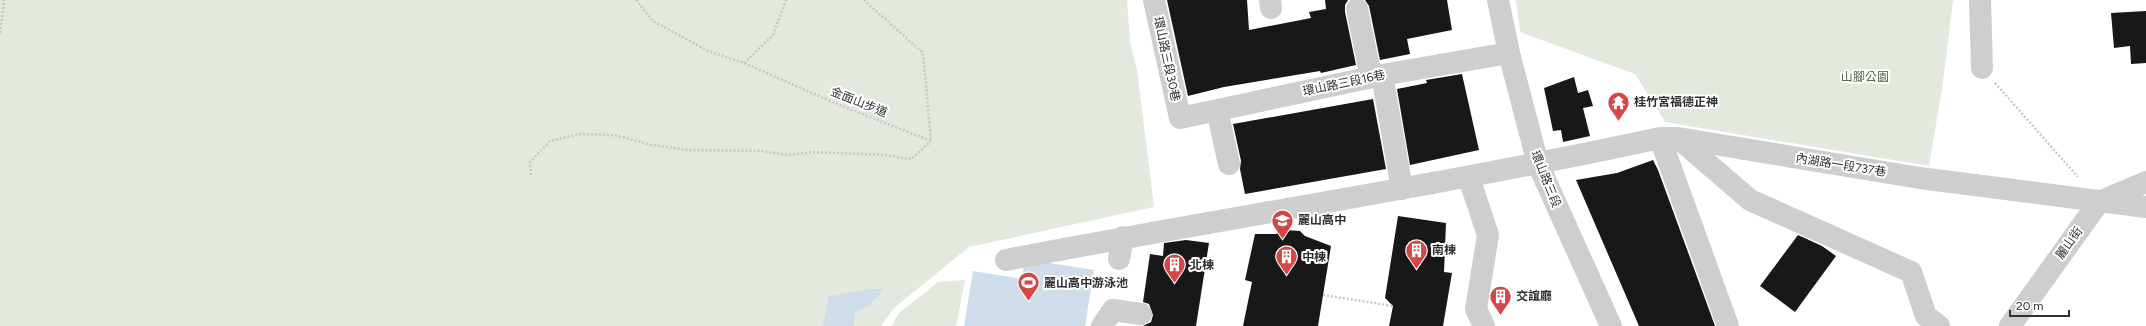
<svg xmlns="http://www.w3.org/2000/svg" width="2146" height="326" viewBox="0 0 2146 326" font-family="Figtree,'Noto Sans TC',sans-serif">
	<rect width="100%" height="100%" fill="#fff"/>
	<!-- green -->
	<path fill="#e3e9de" d="M 0,0 L 1127,0 L 1130,42 L 1137,70 L 1154,207 L 969,247 L 894,308 L 881,326 L 0,326 Z
		M 1516,0 L 1953,0 L 1942,89 L 1929,166 L 1665,122 L 1635,74 L 1520,32 Z
		M 965,280 L 956,326 L 891,326 L 899,313 L 938,282 Z"/>
	<!-- water -->
	<path fill="#cfddea" d="M 1025,259 L 1094,270 L 1085,326 L 964,326 L 973,271 L 1022,279 Z
		M 869,289 L 884,289 L 871,304 L 854,314 L 854,326 L 823,326 L 829,296 Z"/>
	<!-- building -->
	<path fill="#181818" d="M 1167,0 L 1247,0 L 1249,30 L 1311,18 L 1309,12 L 1326,9 L 1325,0 L 1348,0 L 1345,5 L 1345,12 L 1356,65 L 1321,73 L 1320,71 L 1224,87 L 1188,96 Z
		M 1365,0 L 1447,0 L 1452,30 L 1407,39 L 1410,54 L 1380,60 L 1369,6 Z
		M 2146,11 L 2146,63 L 2131,64 L 2130,46 L 2114,48 L 2111,13 Z
		M 1462,74 L 1479,150 L 1410,165 L 1397,89 L 1427,83 L 1426,80 Z
		M 1574,77 L 1578,93 L 1588,90 L 1593,106 L 1583,108 L 1590,136 L 1563,142 L 1561,130 L 1553,131 L 1544,88 Z
		M 1373,99 L 1386,169 L 1245,194 L 1240,169 L 1241,161 L 1233,124 Z
		M 1653,160 L 1658,170 L 1715,326 L 1639,326 L 1576,180 L 1617,173 Z
		M 1398,216 L 1446,223 L 1444,272 L 1452,273 L 1443,326 L 1389,326 L 1393,306 L 1385,298 Z
		M 1285,230 L 1300,231 L 1305,236 L 1331,246 L 1318,326 L 1243,326 L 1252,282 L 1245,280 L 1255,234 L 1276,234 Z
		M 1798,235 L 1822,246 L 1836,256 L 1795,312 L 1760,286 Z
		M 1186,240 L 1209,243 L 1196,326 L 1143,326 L 1151,322 L 1153,315 L 1149,304 L 1143,302 L 1150,254 L 1163,256 L 1164,243 Z"/>
	<g fill="none" stroke-linecap="round" stroke-linejoin="round">
		<!-- path -->
		<path stroke="#c8c8c8" stroke-width="2.5" stroke-dasharray="2 2" stroke-linecap="butt" d="M 636,0 L 653,21 L 708,51 L 744,63 L 837,104 L 931,141 L 923,53 L 864,0
			M 0,33 L 4,0
			M 744,63 L 773,35 L 786,0
			M 1995,83 L 2078,177
			M 531,175 L 530,162 L 550,141 L 579,134 L 614,135 L 652,145 L 689,150 L 761,151 L 789,155 L 813,152 L 884,155 L 911,159 L 931,141
			M 1323,295 L 1393,306"/>
		<!-- minor -->
		<path stroke="#cecece" stroke-width="22" d="M 1154,0 L 1180,118 L 1382,75 L 1509,53
			M 1270,0 L 1271,8
			M 1498,0 L 1509,53 L 1538,164 L 1611,326
			M 1980,0 L 1982,68
			M 1357,9 L 1371,77
			M 1382,75 L 1402,189
			M 1217,110 L 1229,164
			M 1660,138 L 1728,326
			M 1678,138 L 1750,200 L 1911,272 L 1926,316 L 1939,326
			M 1469,178 L 1488,235 L 1476,309 L 1484,326
			M 1119,259 L 1123,237
			M 1006,260 C 1224,218 1443,185 1660,138 L 1678,138 L 1920,178 L 2146,207
			M 1102,326 L 1113,310 L 1141,314
			M 2010,326 L 2099,202 L 2146,182"/>
	</g>
	<!-- icons -->
	<defs>
		<symbol id="temple-pin" viewBox="-11 -11 22 30"><path d="M0 17L-7.5 6A9.5 9.5 0 1 1 7.5 6Z" fill="#d54746" stroke="#fff"/><path d="M0-6L5-2H3V0L6.5 2.5H4V6H1.5V3h-3V6H-4V2.5H-6.5L-3 0V-2H-5Z" fill="#fff"/></symbol>
		<symbol id="school-pin" viewBox="-11 -11 22 30"><path d="M0 17L-7.5 6A9.5 9.5 0 1 1 7.5 6Z" fill="#d54746" stroke="#fff"/><path d="M0-5L7-2L0 1L-7-2ZM-4 1L0 2.5L4 1V4Q0 6-4 4Z" fill="#fff"/></symbol>
		<symbol id="building-pin" viewBox="-11 -11 22 30"><path d="M0 17L-7.5 6A9.5 9.5 0 1 1 7.5 6Z" fill="#d54746" stroke="#fff"/><path d="M-4-6H4V6H1V3H-1V6H-4ZM-2.5-4.3h1.7v1.8h-1.7ZM.8-4.3h1.7v1.8H.8ZM-2.5-1h1.7V.8h-1.7ZM.8-1h1.7V.8H.8Z" fill="#fff"/></symbol>
		<symbol id="stadium-pin" viewBox="-11 -11 22 30"><path d="M0 17L-7.5 6A9.5 9.5 0 1 1 7.5 6Z" fill="#d54746" stroke="#fff"/><path d="M0-5a6.5 5 0 1 0 0 10a6.5 5 0 1 0 0-10ZM-3.5-1.8h7v3.6h-7Z" fill="#fff"/></symbol>
	</defs>
	<g fill-rule="evenodd">
		<use href="#temple-pin" x="1606" y="90" width="25" height="34"/>
		<use href="#school-pin" x="1270" y="208" width="25" height="34"/>
		<use href="#building-pin" x="1404" y="238" width="25" height="34"/>
		<use href="#building-pin" x="1274" y="244" width="25" height="34"/>
		<use href="#building-pin" x="1162" y="252" width="25" height="34"/>
		<use href="#stadium-pin" x="1016" y="270" width="25" height="34"/>
		<use href="#building-pin" x="1488" y="284" width="25" height="34"/>
	</g>
	<g text-anchor="middle" dominant-baseline="central" stroke-width="4" stroke-linejoin="round" paint-order="stroke">
		<!-- street labels -->
		<g font-size="12" fill="#313131" stroke="#fff">
			<text transform="translate(1167 59) rotate(78)">環山路三段30巷</text>
			<text transform="translate(1344 83) rotate(-12)">環山路三段16巷</text>
			<text transform="translate(859 102) rotate(22)">金面山步道</text>
			<text transform="translate(1841 165) rotate(9)">內湖路一段737巷</text>
			<text transform="translate(1546 179) rotate(68)">環山路三段</text>
			<text transform="translate(2069 243) rotate(-54)">麗山街</text>
		</g>
		<!-- park labels -->
		<g font-size="12" fill="#516942" stroke="#fff">
			<text x="1865" y="77">山腳公園</text>
		</g>
		<!-- poi labels -->
		<g font-size="12" font-weight="bold" fill="#313131" stroke="#fff" text-anchor="start">
			<text x="1634" y="102">桂竹宮福德正神</text>
			<text x="1298" y="220">麗山高中</text>
			<text x="1432" y="250">南棟</text>
			<text x="1302" y="257">中棟</text>
			<text x="1190" y="265">北棟</text>
			<text x="1044" y="283">麗山高中游泳池</text>
			<text x="1516" y="296">交誼廳</text>
		</g>
	</g>
	<!-- scale -->
	<path d="M2010 310v6h59v-6" fill="none" stroke="#313131" stroke-width="2"/>
	<text x="2016" y="310" font-size="12" fill="#313131" stroke="#ffffff" stroke-width="3" paint-order="stroke">20 m</text>
</svg>
